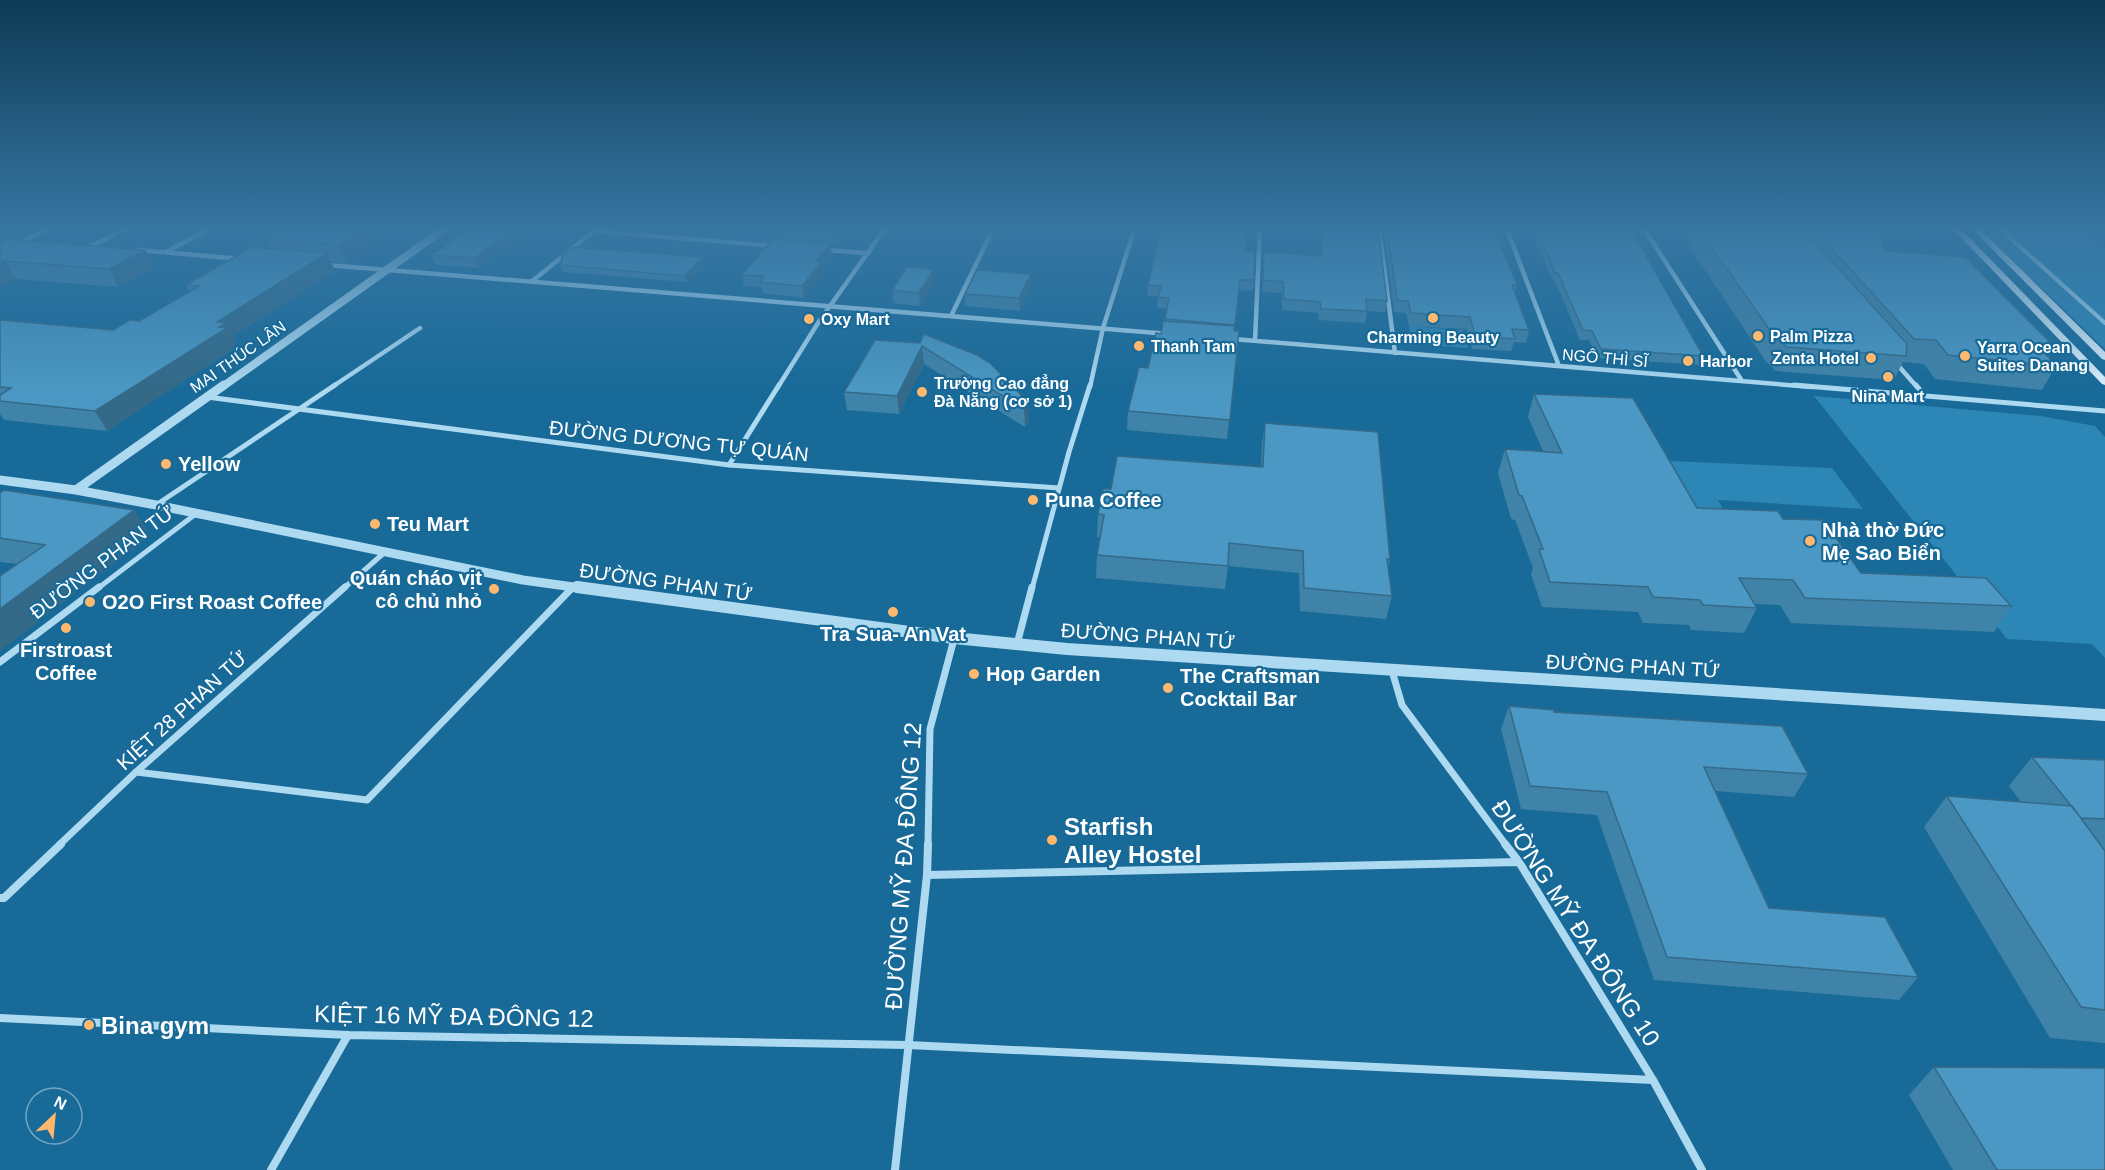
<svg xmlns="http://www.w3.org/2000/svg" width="2105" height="1170" viewBox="0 0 2105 1170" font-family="Arial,sans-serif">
	<rect width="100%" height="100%" fill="#186a98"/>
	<!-- green -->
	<path fill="#2c86b6" d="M 1978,227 L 2078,227 L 2105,248 L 2105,349 Z
		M 1409,326 L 1463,330 L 1468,348 L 1413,344 Z
		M 1814,396 L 2041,416 L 2095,426 L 2105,437 L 2105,658 L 2092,644 L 2007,639 Z
		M 1646,460 L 1832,468 L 1863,509 L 1718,500 L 1729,520 L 1681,523 Z"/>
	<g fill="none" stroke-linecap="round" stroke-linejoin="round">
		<!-- pedestrian -->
		<path stroke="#add9f1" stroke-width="4" d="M 1998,227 L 2105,323"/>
		<!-- minor-far3 -->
		<path stroke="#add9f1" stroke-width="4.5" d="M 1379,227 L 1395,353
			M 1506,227 L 1559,366
			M 1643,227 L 1742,381
			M 594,231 L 776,246
			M 17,244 L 52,227
			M 91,246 L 130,227
			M 138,250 L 242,259
			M 825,250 L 869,253
			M 166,252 L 213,227
			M 327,265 L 1169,334
			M 531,282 L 599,227
			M 951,316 L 994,227
			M 1233,339 L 1812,387
			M 1255,341 L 1260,227
			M 1895,362 L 1917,387
			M 332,387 L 420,328
			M 778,387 L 818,323 L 886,227
			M 1090,387 L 1103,328 L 1135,227"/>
		<!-- minor-far2 -->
		<path stroke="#add9f1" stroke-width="5" d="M 1794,385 L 2105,411
			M 1916,385 L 1925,396
			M 207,397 L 729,465 L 1059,488
			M 729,465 L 779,385
			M 156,505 L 335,385
			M 97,589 L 197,513
			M 343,589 L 385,552
			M 571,589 L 573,587
			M 1032,589 L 1069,452 L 1090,385"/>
		<!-- minor-far1 -->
		<path stroke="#add9f1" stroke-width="7" d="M 1017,644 L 1032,587
			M 0,662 L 99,587
			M 1392,671 L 1402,705 L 1506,845
			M 136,772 L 367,800 L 573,587
			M 59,845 L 136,772 L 345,587
			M 928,845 L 930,729 L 954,639"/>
		<!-- minor -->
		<path stroke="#add9f1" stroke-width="8" d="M 1505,844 L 1519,862 L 1653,1080 L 1702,1170
			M 927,875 L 1519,862
			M 0,898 L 4,898 L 61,844
			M 0,1018 L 348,1035 L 908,1045 L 1653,1080
			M 271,1170 L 348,1035
			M 895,1170 L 927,875 L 928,844"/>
		<!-- tertiary-far2 -->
		<path stroke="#add9f1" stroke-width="8" d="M 222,387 L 447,227"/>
		<!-- tertiary-far1 -->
		<path stroke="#add9f1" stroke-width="9" d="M 0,480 L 76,490 L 156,505 L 523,580 L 588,589
			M 76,490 L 224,385"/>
		<!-- tertiary -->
		<path stroke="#add9f1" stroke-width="12" d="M 577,587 L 954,638 L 1067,649 L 2105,715"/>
		<!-- secondary -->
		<path fill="#dbf0fc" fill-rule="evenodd" d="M 1951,227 L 1959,227 L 2105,377 L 2105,385 L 2102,384 Z
			M 1970,227 L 1978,227 L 2105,352 L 2105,360 L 2102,359 Z"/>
	</g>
	<!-- wall -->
	<path fill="#4083a8" d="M 472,227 L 527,227 L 528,230 L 479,268 L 436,265 L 432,255 Z
		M 780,227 L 853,227 L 838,246 L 830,245 L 832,255 L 823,266 L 824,273 L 804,298 L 762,293 L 761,287 L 744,286 L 742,275 L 782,240 Z
		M 1321,227 L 1378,227 L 1387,301 L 1385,312 L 1367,311 L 1365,323 L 1319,320 L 1318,313 L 1282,310 L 1282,293 L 1262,292 L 1264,252 L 1321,255 Z
		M 1386,227 L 1494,227 L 1517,285 L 1515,293 L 1529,330 L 1526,343 L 1514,342 L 1511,351 L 1472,349 L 1467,329 L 1409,326 L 1406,313 L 1394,312 L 1384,234 Z
		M 1534,227 L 1630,227 L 1703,356 L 1700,365 L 1598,358 L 1589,340 L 1580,340 L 1555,281 L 1553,281 L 1535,239 L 1537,232 Z
		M 1678,227 L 1934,227 L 1933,230 L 1881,235 L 1885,251 L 2054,346 L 2048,357 L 2056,366 L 2042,390 L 1935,379 L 1924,364 L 1903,362 L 1894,380 L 1776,371 L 1764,359 L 1692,250 L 1692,248 Z
		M 266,239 L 372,247 L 347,263 L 331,262 L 335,271 L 233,336 L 236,342 L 234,343 L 236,347 L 107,431 L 4,420 L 0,414 L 0,320 L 113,330 L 139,321 L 189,292 L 186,285 L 270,248 Z
		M 0,242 L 154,268 L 118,287 L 15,279 L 0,286 Z
		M 1245,251 L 1254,280 L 1253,291 L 1239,290 L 1234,331 L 1239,331 L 1227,439 L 1127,430 L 1128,411 L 1148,368 L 1161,334 L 1165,321 L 1167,309 L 1157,308 L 1158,296 L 1147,296 L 1148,285 Z
		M 703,257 L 705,263 L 686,282 L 563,272 L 561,265 Z
		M 1031,274 L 1031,287 L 1020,311 L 965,306 L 965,294 Z
		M 935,282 L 920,306 L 893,303 L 892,290 Z
		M 920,343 L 1029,403 L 1029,421 L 1025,427 L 924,364 L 899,414 L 847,410 L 844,392 Z
		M 1534,394 L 1697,508 L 1783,519 L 1861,573 L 2011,606 L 1994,632 L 1791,623 L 1780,605 L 1754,604 L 1757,608 L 1744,633 L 1691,630 L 1689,625 L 1643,623 L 1638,612 L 1542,607 L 1531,574 L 1533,568 L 1515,520 L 1511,519 L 1498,473 L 1505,449 L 1543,451 L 1528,417 Z
		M 1265,423 L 1390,559 L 1388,568 L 1392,596 L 1386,619 L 1300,611 L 1299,573 L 1228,566 L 1225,589 L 1096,578 L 1097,555 L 1100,537 L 1097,537 L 1098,514 L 1111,489 L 1261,467 L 1262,444 Z
		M 0,493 L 134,510 L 150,536 L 17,564 L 0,562 Z
		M 1509,706 L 1554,712 L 1808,774 L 1794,797 L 1715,791 L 1769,908 L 1918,977 L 1899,1000 L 1654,980 L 1597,815 L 1521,809 L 1501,729 Z
		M 2032,757 L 2105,760 L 2105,1043 L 2050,1038 L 1924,827 L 1947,796 L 2021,802 L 2009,786 Z
		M 1934,1067 L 2105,1170 L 1953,1170 L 1909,1095 Z"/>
	<!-- shaded-wall -->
	<path fill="#346a88" d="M 517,227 L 527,227 L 528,230 L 479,268 L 475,258 Z
		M 837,227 L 853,227 L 838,246 L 836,228 Z
		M 1872,227 L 1934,227 L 1933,230 L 1867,237 Z
		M 365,229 L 372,247 L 347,263 L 340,245 Z
		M 830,244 L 832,255 L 823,266 L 824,273 L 804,298 L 802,286 L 816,261 Z
		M 145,250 L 154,268 L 118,287 L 109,269 Z
		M 327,253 L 335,271 L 233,336 L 236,342 L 234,343 L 236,347 L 107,431 L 95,411 L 217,322 Z
		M 703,257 L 705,263 L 686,282 L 684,276 Z
		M 5,261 L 15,279 L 0,286 L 0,263 Z
		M 934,269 L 935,282 L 920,306 L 919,293 Z
		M 1031,274 L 1031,287 L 1020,311 L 1019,298 Z
		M 922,346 L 924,364 L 899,414 L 897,396 Z
		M 1029,403 L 1029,421 L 1025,427 L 1024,409 Z
		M 134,510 L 150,536 L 0,651 L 0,609 Z"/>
	<!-- building -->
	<path fill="#4a98c3" stroke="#346a88" stroke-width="1.5" d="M 287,227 L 338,227 L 365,229 L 340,245 L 266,239 Z
		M 472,227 L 517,227 L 475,258 L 432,255 Z
		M 1161,227 L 1247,227 L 1245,251 L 1255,252 L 1254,280 L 1240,280 L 1235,325 L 1165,319 L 1169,298 L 1158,297 L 1161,286 L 1148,285 Z
		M 1322,227 L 1378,227 L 1387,301 L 1366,299 L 1367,311 L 1321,309 L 1320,302 L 1284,299 L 1283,282 L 1263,280 L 1264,252 L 1322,256 Z
		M 1387,227 L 1494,227 L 1517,285 L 1512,285 L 1529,330 L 1512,329 L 1515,339 L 1475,336 L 1470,317 L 1411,313 L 1408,301 L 1397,300 Z
		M 1540,227 L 1630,227 L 1703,356 L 1601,349 L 1592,331 L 1583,330 L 1558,273 L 1555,273 L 1537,231 L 1542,231 Z
		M 1700,227 L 1801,227 L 1907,344 L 1906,356 L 1787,347 L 1774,336 L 1699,229 L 1702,229 Z
		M 1812,227 L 1879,227 L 1885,251 L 1965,257 L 2054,346 L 2037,344 L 2056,366 L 1948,355 L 1936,340 L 1914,339 Z
		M 6,239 L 145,250 L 109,269 L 5,261 L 0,263 L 0,242 Z
		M 773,239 L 830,244 L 816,261 L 822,261 L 802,286 L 760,282 L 764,276 L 742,275 Z
		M 252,247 L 327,253 L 217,322 L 226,322 L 219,327 L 227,328 L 95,411 L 0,401 L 0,395 L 11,388 L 0,387 L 0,320 L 113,330 L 130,320 L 139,321 L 199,286 L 186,285 Z
		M 573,247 L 703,257 L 684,276 L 561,265 L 562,255 Z
		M 907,267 L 934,269 L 919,293 L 892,290 Z
		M 977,270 L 1031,274 L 1019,298 L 965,294 Z
		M 1163,321 L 1235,326 L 1234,331 L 1239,331 L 1230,420 L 1128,411 L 1139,367 L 1148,368 L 1156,333 L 1161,334 Z
		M 924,334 L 977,355 L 990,363 L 1029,403 L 1024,409 L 922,346 L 897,396 L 844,392 L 875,340 L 920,343 Z
		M 1534,394 L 1633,398 L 1697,508 L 1778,511 L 1783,519 L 1823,520 L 1861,573 L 1986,578 L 2011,606 L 1805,598 L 1793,580 L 1739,578 L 1757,608 L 1703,605 L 1700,600 L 1653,597 L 1648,587 L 1550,582 L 1539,549 L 1543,549 L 1522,496 L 1519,495 L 1505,449 L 1562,453 Z
		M 1265,423 L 1378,432 L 1390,559 L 1387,559 L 1392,596 L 1304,588 L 1303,551 L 1229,543 L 1228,566 L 1097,555 L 1104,515 L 1098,514 L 1103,489 L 1111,489 L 1117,456 L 1263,467 Z
		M 4,490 L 134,510 L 0,609 L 0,576 L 45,545 L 0,538 L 0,493 Z
		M 1509,706 L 1554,710 L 1554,712 L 1782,726 L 1808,774 L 1704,767 L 1769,908 L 1885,917 L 1918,977 L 1667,957 L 1607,792 L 1530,786 Z
		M 2032,757 L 2105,760 L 2105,819 L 2081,818 Z
		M 1947,796 L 2072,806 L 2105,851 L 2105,1010 L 2081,1007 Z
		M 1934,1067 L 2105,1068 L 2105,1170 L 1997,1170 Z"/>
	<!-- sky -->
	<linearGradient id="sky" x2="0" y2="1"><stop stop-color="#0d3a54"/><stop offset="0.58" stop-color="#3776a2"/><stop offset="1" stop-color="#3776a2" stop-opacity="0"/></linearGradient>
	<rect width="2105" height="391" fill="url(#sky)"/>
	<!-- markers -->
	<g fill="#ffb86d" stroke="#186a98" stroke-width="2">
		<circle cx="1433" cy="318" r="6"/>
		<circle cx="809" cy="319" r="6"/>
		<circle cx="1758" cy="336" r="6"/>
		<circle cx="1139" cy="346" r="6"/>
		<circle cx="1965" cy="356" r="6"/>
		<circle cx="1871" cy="358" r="6"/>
		<circle cx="1688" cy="361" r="6"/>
		<circle cx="1888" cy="377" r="6"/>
		<circle cx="922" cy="392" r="6"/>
		<circle cx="166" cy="464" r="6"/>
		<circle cx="1033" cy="500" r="6"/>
		<circle cx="375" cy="524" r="6"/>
		<circle cx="1810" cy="541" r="6"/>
		<circle cx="494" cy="589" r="6"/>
		<circle cx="90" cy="602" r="6"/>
		<circle cx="893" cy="612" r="6"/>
		<circle cx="66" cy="628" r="6"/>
		<circle cx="974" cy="674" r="6"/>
		<circle cx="1168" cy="688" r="6"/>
		<circle cx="1052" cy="840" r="6"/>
		<circle cx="89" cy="1025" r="6"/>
	</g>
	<g text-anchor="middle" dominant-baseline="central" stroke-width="4.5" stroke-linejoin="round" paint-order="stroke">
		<!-- far-poi labels -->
		<g font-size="16" font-weight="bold" fill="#fff" stroke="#186a98" text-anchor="start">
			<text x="821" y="319">Oxy Mart</text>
			<text x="1770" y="336">Palm Pizza</text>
			<text x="1433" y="337" text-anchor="middle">Charming Beauty</text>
			<text x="1151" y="346">Thanh Tam</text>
			<text x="1977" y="347">Yarra Ocean<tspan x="1977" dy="18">Suites Danang</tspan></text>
			<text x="1859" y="358" text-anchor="end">Zenta Hotel</text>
			<text x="1700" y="361">Harbor</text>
			<text x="934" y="383">Trường Cao đẳng<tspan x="934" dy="18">Đà Nẵng (cơ sở 1)</tspan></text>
			<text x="1888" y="396" text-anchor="middle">Nina Mart</text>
		</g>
		<!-- far-street labels -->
		<g font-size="16" fill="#fff" stroke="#186a98">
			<text transform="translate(238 357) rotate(-35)">MAI THÚC LÂN</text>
			<text transform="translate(1605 358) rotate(5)">NGÔ THÌ SĨ</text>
		</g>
		<!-- street labels -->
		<g font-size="20" fill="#fff" stroke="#186a98">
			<text transform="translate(679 441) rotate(6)">ĐƯỜNG DƯƠNG TỰ QUÁN</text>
			<text transform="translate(102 562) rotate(-37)">ĐƯỜNG PHAN TỨ</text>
			<text transform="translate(666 582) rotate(8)">ĐƯỜNG PHAN TỨ</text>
			<text transform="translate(1148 636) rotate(4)">ĐƯỜNG PHAN TỨ</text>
			<text transform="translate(1633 666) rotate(3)">ĐƯỜNG PHAN TỨ</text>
			<text transform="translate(182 710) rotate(-42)">KIỆT 28 PHAN TỨ</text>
		</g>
		<!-- poi labels -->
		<g font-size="20" font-weight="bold" fill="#fff" stroke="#186a98" text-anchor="start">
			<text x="178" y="464">Yellow</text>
			<text x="1045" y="500">Puna Coffee</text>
			<text x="387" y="524">Teu Mart</text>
			<text x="1822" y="530">Nhà thờ Đức<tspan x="1822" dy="23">Mẹ Sao Biển</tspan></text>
			<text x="482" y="578" text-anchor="end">Quán cháo vịt<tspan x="482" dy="23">cô chủ nhỏ</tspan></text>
			<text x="102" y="602">O2O First Roast Coffee</text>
			<text x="893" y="634" text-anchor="middle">Tra Sua- An Vat</text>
			<text x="66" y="650" text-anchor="middle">Firstroast<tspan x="66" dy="23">Coffee</tspan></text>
			<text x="986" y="674">Hop Garden</text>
			<text x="1180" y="676">The Craftsman<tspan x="1180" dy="23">Cocktail Bar</tspan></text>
		</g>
		<!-- near-poi labels -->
		<g font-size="24" font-weight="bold" fill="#fff" stroke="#186a98" text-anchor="start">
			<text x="1064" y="826">Starfish<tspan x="1064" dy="28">Alley Hostel</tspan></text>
			<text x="101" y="1025">Bina gym</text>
		</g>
		<!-- near-street labels -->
		<g font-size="24" fill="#fff" stroke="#186a98">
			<text transform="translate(903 866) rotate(-86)">ĐƯỜNG MỸ ĐA ĐÔNG 12</text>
			<text transform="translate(1576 923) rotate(57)">ĐƯỜNG MỸ ĐA ĐÔNG 10</text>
			<text transform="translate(454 1016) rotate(1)">KIỆT 16 MỸ ĐA ĐÔNG 12</text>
		</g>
	</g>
	<!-- north arrow -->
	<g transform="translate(54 1116) rotate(26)"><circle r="28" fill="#186a98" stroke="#74a6c1" stroke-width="1.5"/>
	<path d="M0-4.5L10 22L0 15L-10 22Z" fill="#ffb86d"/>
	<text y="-9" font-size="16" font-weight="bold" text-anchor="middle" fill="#ffffff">N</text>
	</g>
</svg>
